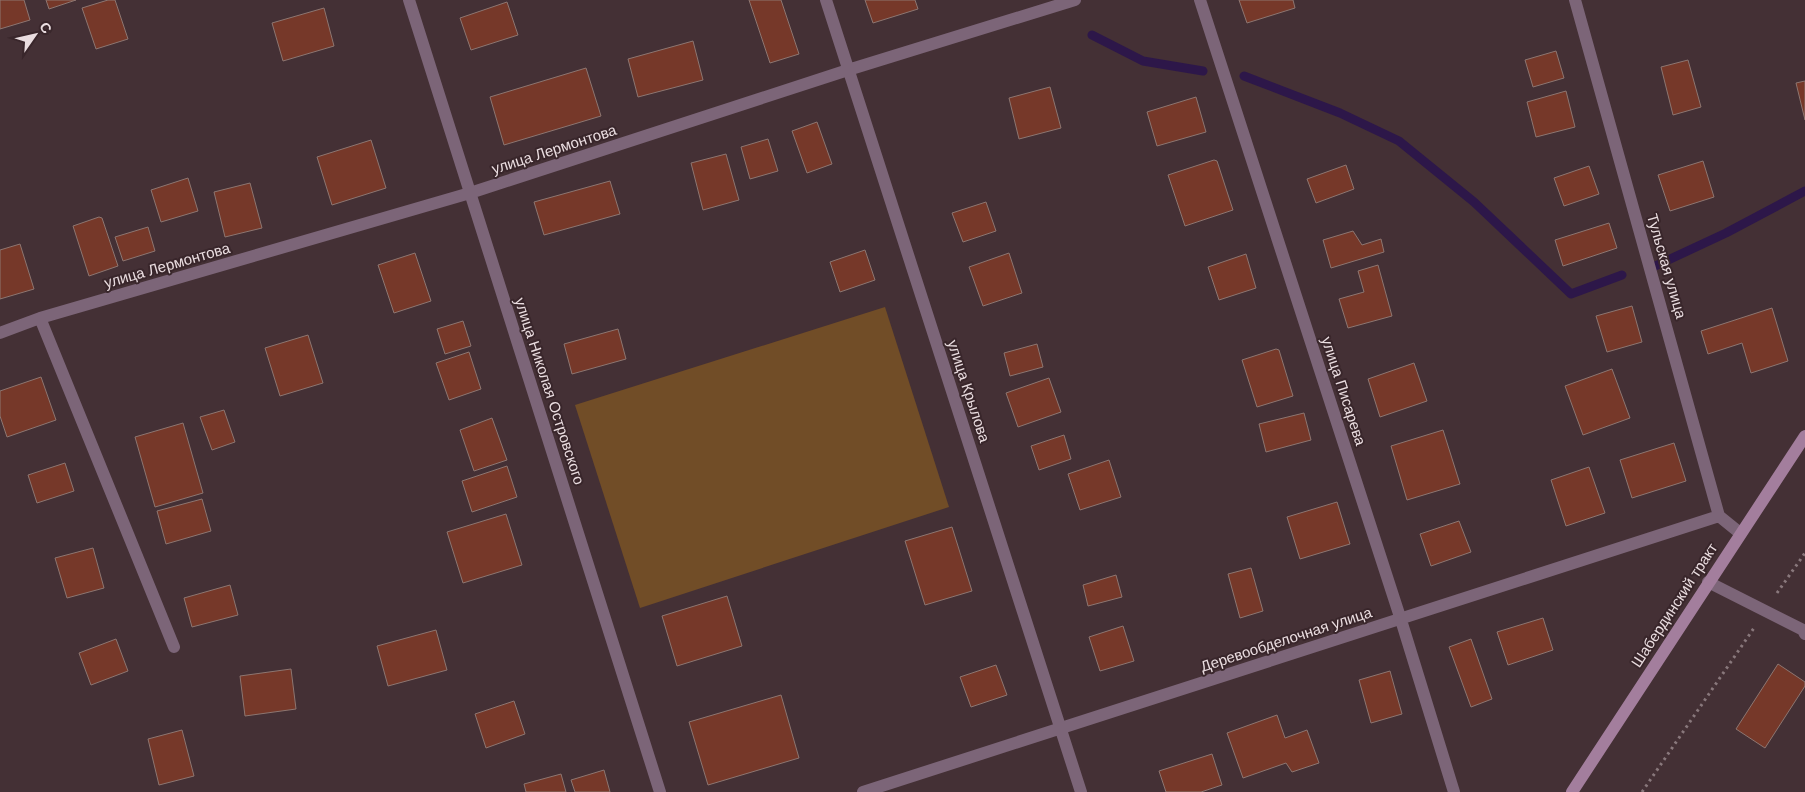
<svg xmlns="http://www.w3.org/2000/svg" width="1805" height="792" viewBox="0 0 1805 792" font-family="Helvetica,sans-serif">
	<rect width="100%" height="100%" fill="#443035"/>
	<!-- green -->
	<path fill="#714d27" d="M 885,307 L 949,507 L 640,608 L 575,405 Z"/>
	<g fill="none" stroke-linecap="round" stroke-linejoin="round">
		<!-- stream -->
		<path stroke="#2d1749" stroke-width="9" d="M 1092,35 L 1143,61 L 1203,71
			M 1244,76 L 1340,113 L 1399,141 L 1474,202 L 1571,294 L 1622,275
			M 1651,268 L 1726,233 L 1805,191"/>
	</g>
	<!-- building -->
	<path fill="#763829" stroke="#8d7671" d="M 0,0 L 24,0 L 30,20 L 0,29 Z
		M 46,0 L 76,0 L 49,9 Z
		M 108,0 L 115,0 L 128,39 L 96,49 L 82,8 Z
		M 749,0 L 781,0 L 799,54 L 770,63 Z
		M 865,0 L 915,0 L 918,9 L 873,23 Z
		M 1239,0 L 1293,0 L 1295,8 L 1247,23 Z
		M 507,2 L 518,35 L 471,50 L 460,18 Z
		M 324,8 L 334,46 L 283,61 L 272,23 Z
		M 693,41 L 703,80 L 638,97 L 628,59 Z
		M 1556,51 L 1564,78 L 1533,87 L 1525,60 Z
		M 1688,60 L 1701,107 L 1673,115 L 1661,67 Z
		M 586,68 L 601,116 L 504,145 L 490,97 Z
		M 1805,81 L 1805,120 L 1796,83 Z
		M 1050,87 L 1061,128 L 1019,139 L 1009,98 Z
		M 1566,91 L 1575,127 L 1536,137 L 1527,102 Z
		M 1196,97 L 1206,132 L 1157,146 L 1147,112 Z
		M 817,122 L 832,164 L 807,173 L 792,131 Z
		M 768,139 L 778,171 L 750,179 L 741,147 Z
		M 371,140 L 386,188 L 332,205 L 317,157 Z
		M 726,154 L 739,200 L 703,210 L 691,163 Z
		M 1214,160 L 1217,161 L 1233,210 L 1185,226 L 1168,175 Z
		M 1703,161 L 1714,197 L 1670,211 L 1658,175 Z
		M 1346,165 L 1354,189 L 1316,203 L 1307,179 Z
		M 1589,166 L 1599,194 L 1564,206 L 1554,178 Z
		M 188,178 L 198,211 L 161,222 L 151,190 Z
		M 610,181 L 620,214 L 544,235 L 534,202 Z
		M 250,183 L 262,228 L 225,237 L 214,192 Z
		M 986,202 L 996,231 L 963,242 L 952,213 Z
		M 99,217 L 102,218 L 118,266 L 89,276 L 73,226 Z
		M 1609,223 L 1617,248 L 1563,266 L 1555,240 Z
		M 148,227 L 155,251 L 123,261 L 115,237 Z
		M 1353,231 L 1362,245 L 1381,239 L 1384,252 L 1331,268 L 1323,240 Z
		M 20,244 L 34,289 L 0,299 L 0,250 Z
		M 865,250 L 875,280 L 840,292 L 830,262 Z
		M 415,253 L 431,301 L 394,313 L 378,265 Z
		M 1009,253 L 1022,293 L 983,306 L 969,267 Z
		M 1246,254 L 1256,288 L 1219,300 L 1208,267 Z
		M 1378,265 L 1392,316 L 1348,328 L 1339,299 L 1364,292 L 1358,271 Z
		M 1632,306 L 1642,342 L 1607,352 L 1596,316 Z
		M 1772,308 L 1788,361 L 1751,373 L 1742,343 L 1708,354 L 1701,331 Z
		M 463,321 L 471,346 L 445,354 L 437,329 Z
		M 618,329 L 626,359 L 572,374 L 564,344 Z
		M 308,335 L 323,383 L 280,396 L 265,348 Z
		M 1037,344 L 1043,367 L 1010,376 L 1004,353 Z
		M 1276,349 L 1279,350 L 1293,396 L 1257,407 L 1242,360 Z
		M 469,352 L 481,389 L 449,400 L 436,363 Z
		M 1414,363 L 1427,401 L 1380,417 L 1368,379 Z
		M 1612,369 L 1630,418 L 1583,435 L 1565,386 Z
		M 41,377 L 56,420 L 7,437 L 0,416 L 0,391 Z
		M 1049,378 L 1061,412 L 1018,427 L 1006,393 Z
		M 224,410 L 235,442 L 212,450 L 200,417 Z
		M 1304,413 L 1311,440 L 1266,452 L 1259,424 Z
		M 492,418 L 507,460 L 474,471 L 460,430 Z
		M 183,423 L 203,493 L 155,507 L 135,437 Z
		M 1443,430 L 1460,484 L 1407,500 L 1391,446 Z
		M 1064,435 L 1071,459 L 1039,470 L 1031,446 Z
		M 1674,443 L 1686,481 L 1632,498 L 1620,460 Z
		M 1109,460 L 1121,497 L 1080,510 L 1068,474 Z
		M 65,463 L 74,491 L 37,503 L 28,475 Z
		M 507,466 L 517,497 L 472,512 L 462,481 Z
		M 1589,467 L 1605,513 L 1566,526 L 1551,480 Z
		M 202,499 L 211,531 L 166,544 L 157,511 Z
		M 1337,502 L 1350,544 L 1300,559 L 1287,517 Z
		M 506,514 L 522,565 L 463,583 L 447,532 Z
		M 1459,521 L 1471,552 L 1431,566 L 1420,534 Z
		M 952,527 L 972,591 L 925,605 L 905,541 Z
		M 93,548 L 104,588 L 67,598 L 55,558 Z
		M 1251,568 L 1263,611 L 1240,618 L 1228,574 Z
		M 1116,575 L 1122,597 L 1088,606 L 1083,585 Z
		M 230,585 L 238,615 L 192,627 L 184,598 Z
		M 727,596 L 742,646 L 677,666 L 662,616 Z
		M 1543,618 L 1553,650 L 1508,665 L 1497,632 Z
		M 1123,626 L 1134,661 L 1100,671 L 1089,637 Z
		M 436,630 L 447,670 L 388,686 L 377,646 Z
		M 116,639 L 128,671 L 91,685 L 79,653 Z
		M 1471,639 L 1492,699 L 1471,707 L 1449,647 Z
		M 1778,664 L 1805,682 L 1805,686 L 1765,748 L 1736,729 Z
		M 996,665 L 1007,695 L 971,707 L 960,677 Z
		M 291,669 L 296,709 L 245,716 L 240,676 Z
		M 1390,671 L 1402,714 L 1371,723 L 1359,680 Z
		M 781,695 L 799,758 L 708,785 L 689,722 Z
		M 514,701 L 525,734 L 486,748 L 475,714 Z
		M 1277,715 L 1285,738 L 1307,730 L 1319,763 L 1292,772 L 1286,763 L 1243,778 L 1227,733 Z
		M 182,730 L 194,776 L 159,785 L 148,739 Z
		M 1212,754 L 1222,785 L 1201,792 L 1166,792 L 1159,771 Z
		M 604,770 L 610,792 L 575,792 L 571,780 Z
		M 561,774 L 566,792 L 526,792 L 524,784 Z"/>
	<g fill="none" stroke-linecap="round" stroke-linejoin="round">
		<!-- path -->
		<path stroke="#89787c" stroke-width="3" stroke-dasharray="2.5 4" stroke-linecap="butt" d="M 1777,593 L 1805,553
			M 1642,792 L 1754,628"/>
		<!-- lane -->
		<path stroke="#7c6578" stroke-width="12" d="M 1708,582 L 1803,630 L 1805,634"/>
		<!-- street -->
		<path stroke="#7c6578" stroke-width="12" d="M 409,0 L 660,792
			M 826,0 L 1081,792
			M 1200,0 L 1401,620 L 1454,792
			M 1575,0 L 1719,516 L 1740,533
			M 40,318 L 174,647
			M 0,333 L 40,318 L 470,193 L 848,70 L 1075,0
			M 863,792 L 1719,516"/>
		<!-- secondary -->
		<path stroke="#a37e9d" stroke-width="12" d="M 1572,792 L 1805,436"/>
	</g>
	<g text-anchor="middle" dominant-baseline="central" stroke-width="4" stroke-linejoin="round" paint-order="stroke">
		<!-- street labels -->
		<g font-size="15" fill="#eadde0" stroke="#39262b">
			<text transform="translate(554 149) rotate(-18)">улица Лермонтова</text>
			<text transform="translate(167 265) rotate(-16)">улица Лермонтова</text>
			<text transform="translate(1667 266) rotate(74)">Тульская улица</text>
			<text transform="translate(550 391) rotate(72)">улица Николая Островского</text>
			<text transform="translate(969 391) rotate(72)">улица Крылова</text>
			<text transform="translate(1344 391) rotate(72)">улица Писарева</text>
			<text transform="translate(1674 605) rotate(-57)">Шабердинский тракт</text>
			<text transform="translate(1286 639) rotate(-18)">Деревообделочная улица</text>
		</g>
	</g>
	<!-- north arrow -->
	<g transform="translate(35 35) rotate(56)" stroke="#39262b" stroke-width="4" paint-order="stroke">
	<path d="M0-4L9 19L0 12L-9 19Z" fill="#eadde0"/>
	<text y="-8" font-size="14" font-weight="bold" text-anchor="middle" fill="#eadde0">С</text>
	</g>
</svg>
